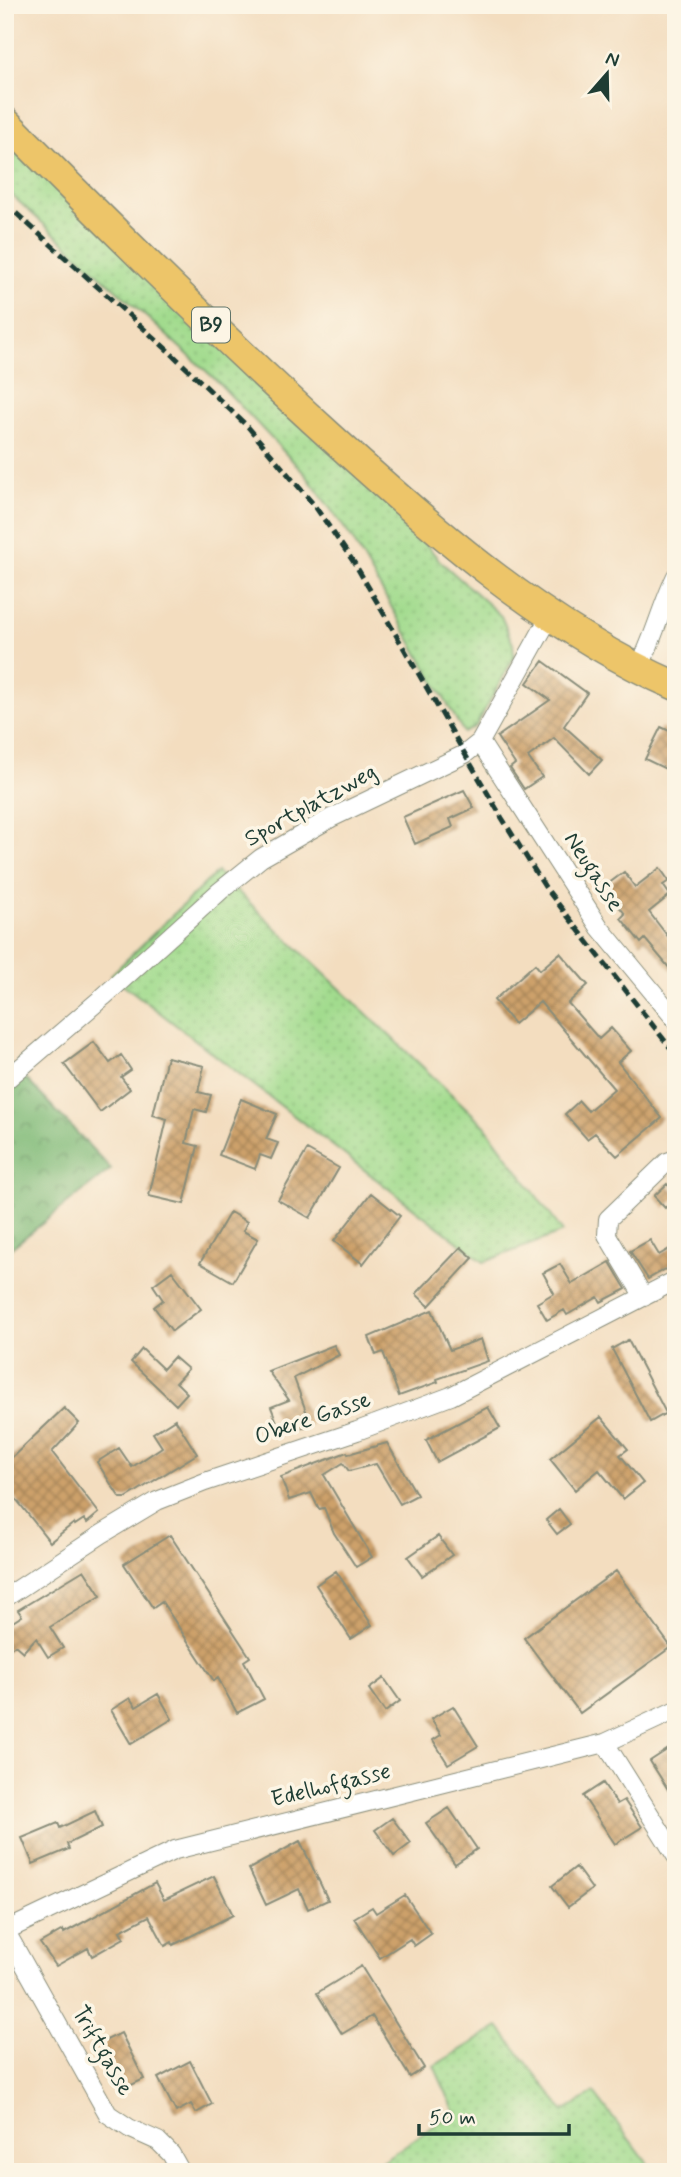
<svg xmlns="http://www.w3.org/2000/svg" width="681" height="2177" viewBox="0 0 681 2177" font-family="Mynerve,sans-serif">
	<defs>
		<pattern id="grass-dots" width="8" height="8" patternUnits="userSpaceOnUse" patternTransform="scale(1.75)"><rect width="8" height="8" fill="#a2db8e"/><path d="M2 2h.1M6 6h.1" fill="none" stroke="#8bbd7b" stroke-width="1.8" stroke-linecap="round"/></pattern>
		<pattern id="forest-crowns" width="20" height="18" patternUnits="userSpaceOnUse" patternTransform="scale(1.75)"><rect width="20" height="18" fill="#81bb79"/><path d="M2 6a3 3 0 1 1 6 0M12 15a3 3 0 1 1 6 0" fill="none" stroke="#699964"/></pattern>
		<pattern id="building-cross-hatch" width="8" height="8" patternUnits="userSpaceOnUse" patternTransform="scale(1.75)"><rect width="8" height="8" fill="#cda16a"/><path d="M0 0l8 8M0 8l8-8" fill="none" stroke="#a68458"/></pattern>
	</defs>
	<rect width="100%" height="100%" fill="#fcf5e5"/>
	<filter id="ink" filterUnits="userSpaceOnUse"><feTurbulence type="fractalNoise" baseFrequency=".0143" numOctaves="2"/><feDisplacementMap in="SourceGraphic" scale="14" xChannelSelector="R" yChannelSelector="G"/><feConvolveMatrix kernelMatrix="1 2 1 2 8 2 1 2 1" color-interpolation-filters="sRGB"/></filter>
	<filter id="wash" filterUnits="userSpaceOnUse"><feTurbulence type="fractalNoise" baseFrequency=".00686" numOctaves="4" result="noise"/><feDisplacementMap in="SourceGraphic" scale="28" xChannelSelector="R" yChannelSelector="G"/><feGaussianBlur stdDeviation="1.57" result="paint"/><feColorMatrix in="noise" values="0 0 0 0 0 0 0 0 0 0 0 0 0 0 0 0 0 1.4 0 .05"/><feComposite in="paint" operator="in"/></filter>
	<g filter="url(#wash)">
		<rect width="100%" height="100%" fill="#f3ddbf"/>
		<!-- grass -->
		<path fill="url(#grass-dots)" stroke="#608c61" stroke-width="2" d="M 5,137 L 398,511 L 440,561 L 501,616 L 513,644 L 514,657 L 476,726 L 464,733 L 351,537 L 305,474 L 216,380 L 5,189 Z
			M 217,872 L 485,1126 L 563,1232 L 484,1262 L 111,975 Z
			M 499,2027 L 564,2111 L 594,2093 L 654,2172 L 389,2172 L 382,2161 L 455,2112 L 434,2066 Z"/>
		<!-- forest -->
		<path fill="url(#forest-crowns)" stroke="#507c56" stroke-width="2" d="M 13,1065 L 111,1169 L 5,1253 L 5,1073 Z"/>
		<g id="blocks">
			<!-- building -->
			<path fill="url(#building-cross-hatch)" d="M 543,661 L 587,693 L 564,726 L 602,760 L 589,774 L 554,738 L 528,757 L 542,777 L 524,789 L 510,768 L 515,764 L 497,737 L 550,700 L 527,683 Z
				M 661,727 L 676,734 L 676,774 L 645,759 Z
				M 464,790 L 474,808 L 450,819 L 453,827 L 415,844 L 403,817 Z
				M 660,868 L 669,881 L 663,885 L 670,895 L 649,912 L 676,947 L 676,976 L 645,939 L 641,943 L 621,918 L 625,914 L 604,887 L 624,872 L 635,887 Z
				M 560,953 L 588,985 L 568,1003 L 599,1039 L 611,1028 L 631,1051 L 618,1062 L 662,1118 L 617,1156 L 595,1133 L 587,1139 L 565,1114 L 579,1101 L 588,1111 L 614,1089 L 540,1002 L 514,1024 L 494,1000 L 535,964 L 540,970 Z
				M 94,1042 L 110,1063 L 121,1055 L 131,1070 L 121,1077 L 130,1089 L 100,1112 L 64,1064 Z
				M 167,1057 L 204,1066 L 198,1092 L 211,1095 L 206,1112 L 194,1109 L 186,1143 L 198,1146 L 184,1204 L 149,1196 L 167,1119 L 153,1115 Z
				M 241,1099 L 277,1114 L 266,1139 L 278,1143 L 271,1159 L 260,1155 L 255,1169 L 219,1155 Z
				M 307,1150 L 339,1168 L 310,1218 L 278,1200 Z
				M 667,1184 L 676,1193 L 676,1198 L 665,1208 L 654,1196 Z
				M 371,1193 L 400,1216 L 363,1264 L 334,1241 Z
				M 230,1212 L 247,1222 L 243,1231 L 258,1239 L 233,1282 L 200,1263 Z
				M 650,1240 L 659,1255 L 676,1245 L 676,1263 L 648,1279 L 630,1251 Z
				M 461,1247 L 473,1258 L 429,1306 L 416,1294 Z
				M 610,1262 L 626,1289 L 601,1302 L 598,1297 L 567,1315 L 564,1310 L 547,1320 L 537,1303 L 554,1293 L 543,1273 L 560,1264 L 572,1284 Z
				M 172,1271 L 201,1309 L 172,1331 L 154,1307 L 163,1300 L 153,1285 Z
				M 432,1310 L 450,1350 L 481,1339 L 488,1361 L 437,1379 L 438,1382 L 399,1396 L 383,1352 L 376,1355 L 369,1337 Z
				M 628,1340 L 666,1413 L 650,1422 L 612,1349 Z
				M 334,1345 L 339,1355 L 294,1378 L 311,1425 L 282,1435 L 271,1407 L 289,1400 L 268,1371 Z
				M 142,1349 L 163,1369 L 174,1357 L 188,1369 L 176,1382 L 187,1393 L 176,1405 L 131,1362 Z
				M 488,1407 L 500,1428 L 437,1462 L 426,1440 Z
				M 64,1408 L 79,1423 L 52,1452 L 99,1513 L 87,1523 L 84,1519 L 75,1525 L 74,1523 L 50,1542 L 5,1485 L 5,1464 Z
				M 601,1417 L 628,1449 L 620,1455 L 643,1483 L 623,1499 L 599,1470 L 575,1490 L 550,1459 Z
				M 175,1419 L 197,1454 L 126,1498 L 120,1498 L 97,1462 L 119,1448 L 132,1467 L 162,1447 L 153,1433 Z
				M 387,1443 L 417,1495 L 400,1504 L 376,1464 L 349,1471 L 343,1463 L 324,1475 L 372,1557 L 356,1567 L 334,1533 L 324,1508 L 319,1509 L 311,1493 L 289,1500 L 281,1477 L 347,1452 L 348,1454 Z
				M 559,1509 L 570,1524 L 557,1534 L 546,1520 Z
				M 170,1535 L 250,1657 L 244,1661 L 264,1699 L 237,1713 L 218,1678 L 214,1681 L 162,1602 L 153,1608 L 124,1564 Z
				M 438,1536 L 452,1555 L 422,1576 L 408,1557 Z
				M 84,1570 L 101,1596 L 50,1627 L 63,1648 L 48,1657 L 36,1638 L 23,1652 L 15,1645 L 5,1652 L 5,1627 L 22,1616 L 18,1610 Z
				M 336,1571 L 372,1625 L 351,1639 L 316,1585 Z
				M 616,1571 L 671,1647 L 580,1713 L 524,1638 Z
				M 384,1678 L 400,1701 L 385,1712 L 369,1689 Z
				M 158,1694 L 172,1719 L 131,1744 L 111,1710 L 130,1698 L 136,1707 Z
				M 453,1706 L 478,1746 L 448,1764 L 433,1740 L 441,1735 L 431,1719 Z
				M 676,1744 L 676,1802 L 650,1761 Z
				M 603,1783 L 617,1804 L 624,1800 L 642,1827 L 615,1844 L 583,1796 Z
				M 449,1808 L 477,1849 L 455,1864 L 426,1823 Z
				M 95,1811 L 102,1827 L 67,1844 L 69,1849 L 33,1864 L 22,1838 L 58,1823 L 60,1828 Z
				M 392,1818 L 411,1843 L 394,1856 L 375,1830 Z
				M 300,1841 L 328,1900 L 308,1909 L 299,1889 L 266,1905 L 249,1869 Z
				M 576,1867 L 592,1889 L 568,1907 L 552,1886 Z
				M 214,1876 L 233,1915 L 173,1945 L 172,1942 L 165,1946 L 149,1916 L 120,1931 L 124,1938 L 92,1956 L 88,1948 L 56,1966 L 40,1943 L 63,1930 L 64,1933 L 155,1883 L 164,1900 Z
				M 405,1895 L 431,1934 L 414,1946 L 410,1939 L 380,1958 L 354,1918 L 372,1907 L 376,1913 Z
				M 361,1966 L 424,2068 L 410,2077 L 372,2016 L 342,2034 L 317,1993 Z
				M 121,2033 L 144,2079 L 121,2090 L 98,2044 Z
				M 190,2061 L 212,2104 L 196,2113 L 191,2104 L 176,2112 L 158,2078 Z"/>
		</g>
	</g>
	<g filter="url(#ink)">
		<use href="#blocks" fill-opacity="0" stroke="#898d7a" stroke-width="2"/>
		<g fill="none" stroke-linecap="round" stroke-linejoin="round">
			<defs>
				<path id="street" d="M 638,669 C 654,639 661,607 676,576
					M 480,742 L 600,928 L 676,1020
					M 5,1081 L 103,997 L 220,891 L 261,858 L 331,818 L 465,754 L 480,742 L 550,616
					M 644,1297 L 607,1235 L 608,1219 L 667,1162 L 676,1159
					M 5,1598 L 102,1534 L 157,1501 L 205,1482 L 357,1431 L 451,1396 L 676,1280
					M 605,1743 L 676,1856
					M 5,1930 L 108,2114 L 129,2128 L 158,2141 L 171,2154 L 181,2172
					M 5,1931 L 175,1850 L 605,1743 L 676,1710"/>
				<path id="primary" d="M 5,121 C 111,228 218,334 329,435 C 433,530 546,629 676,686"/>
			</defs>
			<!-- street casing -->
			<use href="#street" stroke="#898d7a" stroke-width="20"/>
			<!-- primary casing -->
			<use href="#primary" stroke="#898d7a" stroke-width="31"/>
			<!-- street -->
			<use href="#street" stroke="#fff" stroke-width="18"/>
			<!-- primary -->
			<use href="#primary" stroke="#edc569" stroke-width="28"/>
			<!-- rail -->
			<path stroke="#1f3d34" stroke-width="5" stroke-dasharray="10 5" stroke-linecap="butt" d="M 5,203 L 174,356 L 248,427 L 314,505 L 355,564 L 502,818 L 545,887 L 676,1055"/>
		</g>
	</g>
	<g text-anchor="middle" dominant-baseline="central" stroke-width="7" stroke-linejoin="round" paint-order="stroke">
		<!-- shield labels -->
		<rect fill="#fcf5e5" stroke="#617469" stroke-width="2" x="192" y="307.5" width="38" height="35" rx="5"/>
		<g font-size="21" font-weight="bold" fill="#1f3d34">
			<text x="211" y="325">B9</text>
		</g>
		<!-- street labels -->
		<g font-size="23" fill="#1f3d34" stroke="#fcf5e5">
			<text transform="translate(311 806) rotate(-29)">Sportplatzweg</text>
			<text transform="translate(593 872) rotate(57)">Neugasse</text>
			<text transform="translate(313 1419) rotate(-19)">Obere Gasse</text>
			<text transform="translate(331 1786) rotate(-14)">Edelhofgasse</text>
			<text transform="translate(102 2051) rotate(60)">Triftgasse</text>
		</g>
	</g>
	<!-- margin -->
	<rect width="681" height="2177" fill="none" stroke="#fcf5e5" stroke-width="28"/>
	<!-- north arrow -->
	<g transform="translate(607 74) rotate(20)" stroke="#fcf5e5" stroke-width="5" paint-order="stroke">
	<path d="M0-5L12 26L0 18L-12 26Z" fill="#1f3d34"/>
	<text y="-10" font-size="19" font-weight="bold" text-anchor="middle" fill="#1f3d34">N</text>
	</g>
	<!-- scale -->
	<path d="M419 2124v10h150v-10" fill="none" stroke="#1f3d34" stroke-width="3.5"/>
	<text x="429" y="2124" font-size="21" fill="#1f3d34" stroke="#fcf5e5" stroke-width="5" paint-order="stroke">50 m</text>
</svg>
